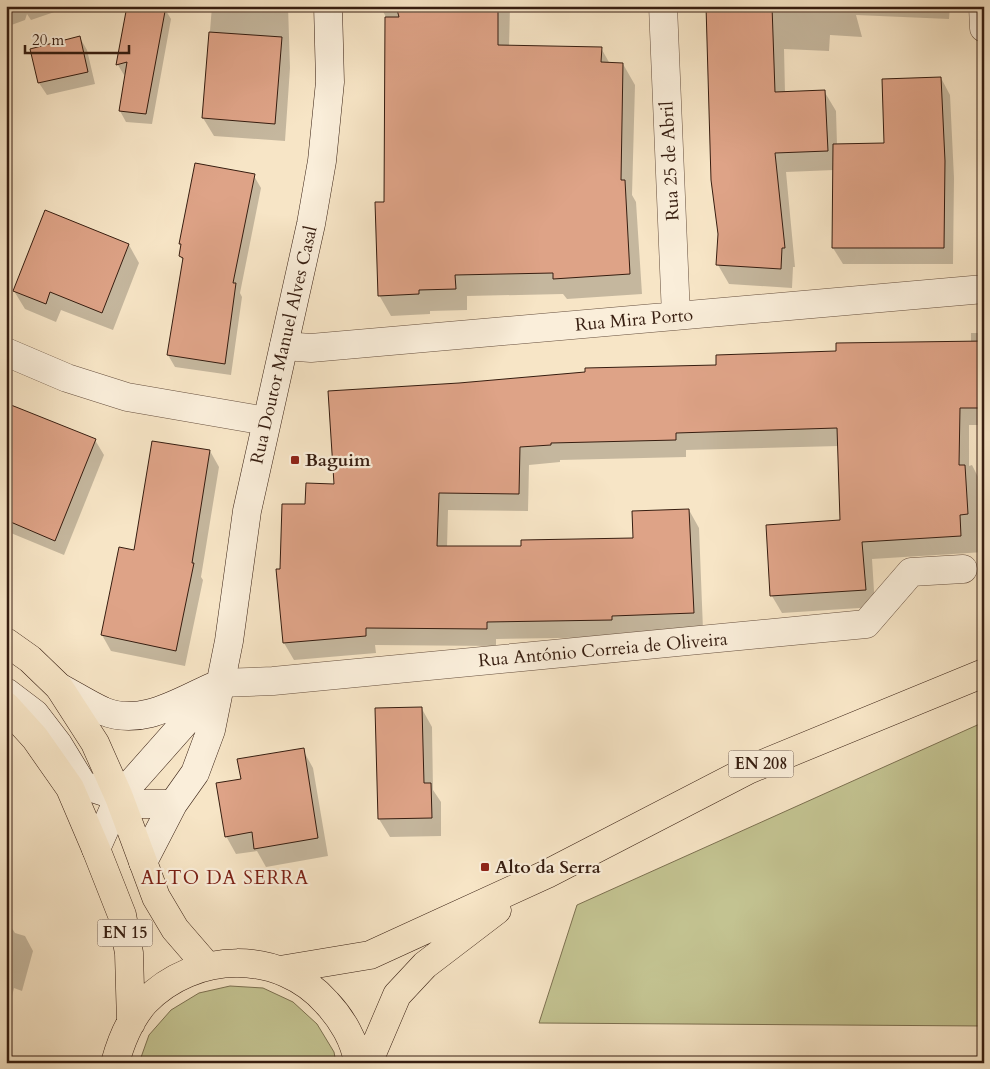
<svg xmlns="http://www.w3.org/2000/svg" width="990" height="1069" viewBox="0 0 990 1069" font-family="Cardo,serif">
	<rect width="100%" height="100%" fill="#f7e5c6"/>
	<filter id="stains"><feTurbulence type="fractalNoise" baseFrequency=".004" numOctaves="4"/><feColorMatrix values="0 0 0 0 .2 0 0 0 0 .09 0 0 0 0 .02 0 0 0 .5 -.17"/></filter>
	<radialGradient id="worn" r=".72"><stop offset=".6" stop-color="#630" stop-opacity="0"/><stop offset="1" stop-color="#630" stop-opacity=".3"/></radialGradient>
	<!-- green -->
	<path fill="#c3c391" stroke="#7c7050" d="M 984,722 L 984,1026 L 539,1023 L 577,905 Z
		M 230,986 L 263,988 L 293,1002 L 317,1024 L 334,1052 L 336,1063 L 139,1063 L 149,1035 L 171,1010 L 199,993 Z"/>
	<!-- shadow -->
	<path fill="#0003" d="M 6,6 L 72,6 L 31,20 L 27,14 L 25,20 L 6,27 Z
		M 128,6 L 165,9 L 171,19 L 152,124 L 126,122 L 120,111 L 126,74 L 124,75 L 118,65 Z
		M 212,6 L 288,6 L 290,68 L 285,141 L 214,136 L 203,118 Z
		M 380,6 L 510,6 L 509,47 L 601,48 L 610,64 L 623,64 L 635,85 L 632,195 L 636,202 L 642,294 L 567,299 L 563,294 L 467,296 L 467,310 L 430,311 L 430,314 L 391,316 L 379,295 L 386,203 L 386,17 Z
		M 707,6 L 950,6 L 949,19 L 856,15 L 862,37 L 830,35 L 829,51 L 784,49 L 785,93 L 824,91 L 836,111 L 837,145 L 886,145 L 941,78 L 950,95 L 954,178 L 953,264 L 843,264 L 833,248 L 834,170 L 786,172 L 795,267 L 793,267 L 792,288 L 729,284 L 718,265 L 720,234 Z
		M 80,38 L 87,50 L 95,84 L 47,95 L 39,83 L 32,50 Z
		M 254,176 L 261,188 L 240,293 L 242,297 L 231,375 L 175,367 L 168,355 L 184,262 L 180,256 L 182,246 L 180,243 Z
		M 129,245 L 139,263 L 113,330 L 61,310 L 56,322 L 25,309 L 14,291 Z
		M 971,333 L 984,333 L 984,425 L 969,425 L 969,466 L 972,465 L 982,485 L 984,484 L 984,552 L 872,559 L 875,607 L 782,613 L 772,596 L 767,526 L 842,521 L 839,446 L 686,450 L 686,457 L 560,460 L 560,462 L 529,465 L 528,511 L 448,510 L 447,547 L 523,548 L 634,539 L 689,510 L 699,528 L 703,630 L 621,633 L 621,637 L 496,639 L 496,646 L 375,645 L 376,653 L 294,660 L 284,643 L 281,570 L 306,505 L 335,485 L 717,366 L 838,353 L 971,342 Z
		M 6,404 L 95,440 L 104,455 L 64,555 L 6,531 Z
		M 210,451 L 219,467 L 201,577 L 203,580 L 185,666 L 111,651 L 102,635 Z
		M 422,709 L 432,727 L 433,790 L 441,802 L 441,836 L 390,837 L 379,819 Z
		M 303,750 L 313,768 L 328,856 L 266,867 L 257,851 L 236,854 L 226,836 L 242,780 Z
		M 6,919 L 15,933 L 25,936 L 33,951 L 22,991 L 14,988 L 6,1021 Z"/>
	<!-- building -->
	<path fill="#dea387" stroke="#361d10" d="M 127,6 L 166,6 L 146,114 L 119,111 L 127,62 L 116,65 Z
		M 396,6 L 498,6 L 498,45 L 602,47 L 601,62 L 623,63 L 621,180 L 625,180 L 630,274 L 553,279 L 553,273 L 455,275 L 456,289 L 419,290 L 419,294 L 378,296 L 375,202 L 384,202 L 385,17 L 399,17 Z
		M 706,6 L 772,6 L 775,92 L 825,90 L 828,151 L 775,153 L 785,248 L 782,248 L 781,269 L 716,265 L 718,234 L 711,180 Z
		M 209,32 L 282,37 L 275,124 L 202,118 Z
		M 80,36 L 88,72 L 38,83 L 30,49 Z
		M 941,77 L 945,161 L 944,248 L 832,248 L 833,144 L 884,143 L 882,79 Z
		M 195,163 L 255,174 L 233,283 L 236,283 L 225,364 L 167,355 L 183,258 L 179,256 L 181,244 L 179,244 Z
		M 45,210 L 129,244 L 102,313 L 50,292 L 46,304 L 13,291 Z
		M 984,341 L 984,408 L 960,408 L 959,465 L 965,465 L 968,514 L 960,515 L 961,536 L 862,542 L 866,590 L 770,596 L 766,525 L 840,520 L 837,428 L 676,433 L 676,440 L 551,443 L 551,445 L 520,447 L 519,494 L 439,493 L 437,546 L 521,546 L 521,540 L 633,538 L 632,511 L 689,509 L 694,613 L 612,616 L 612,620 L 487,622 L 487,629 L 366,628 L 366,636 L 283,643 L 276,569 L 280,569 L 282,504 L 305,504 L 306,483 L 334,484 L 328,391 L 459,383 L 585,372 L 585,368 L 716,365 L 716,355 L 836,351 L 836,343 Z
		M 6,403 L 96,439 L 55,541 L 6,520 Z
		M 152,441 L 210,450 L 192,563 L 194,563 L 176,651 L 101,635 L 119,547 L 134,550 Z
		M 422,707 L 424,783 L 431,783 L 432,818 L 378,819 L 375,708 Z
		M 304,748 L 318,838 L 254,849 L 252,832 L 225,837 L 216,783 L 241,779 L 237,759 Z"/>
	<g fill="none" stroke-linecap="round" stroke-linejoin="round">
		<defs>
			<path id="street" d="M 663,6 L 676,316
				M 983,6 L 984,28
				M 284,346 L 311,348 L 984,289
				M 6,352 L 67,378 L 127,397 L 266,421
				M 220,683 L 273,681 L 866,624 L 911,572 L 963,569"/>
			<path id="secondary" d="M 59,687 C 74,695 88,704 103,711 C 141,727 178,702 212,687
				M 6,692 L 35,714 L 58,744 L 83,785 L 141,804 L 173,804
				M 96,849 L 119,797 L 219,684
				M 143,862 L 173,804 L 195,773 L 211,730 L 229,641 L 247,511 L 311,224 L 322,161 L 330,82 L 328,6"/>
			<path id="primary" d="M 6,642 L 30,659 L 59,687 L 95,743 L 119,797 L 156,897 L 175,929 L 207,966
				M 6,706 L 35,738 L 70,788 L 96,849 L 122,915 L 129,953 L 131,1023
				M 280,970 L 370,955 L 547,874 L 748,770 L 984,673
				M 115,1063 C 121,1041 130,1019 145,1002 C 194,951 280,949 327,1003 C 342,1019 355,1041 358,1063
				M 368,1063 L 397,995 L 425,965 L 497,910"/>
		</defs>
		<!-- street casing -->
		<use href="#street" stroke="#664f3e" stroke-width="29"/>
		<!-- secondary casing -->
		<use href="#secondary" stroke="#361d10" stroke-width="29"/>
		<!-- primary casing -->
		<use href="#primary" stroke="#361d10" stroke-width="29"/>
		<!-- street -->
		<use href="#street" stroke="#faeeda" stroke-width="28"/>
		<!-- secondary -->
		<use href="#secondary" stroke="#faeeda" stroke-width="28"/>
		<!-- primary -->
		<use href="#primary" stroke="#f7e5c6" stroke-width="28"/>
	</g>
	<!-- markers -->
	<g fill="#8f2418" stroke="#faeeda" stroke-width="2">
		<rect x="290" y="455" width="10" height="10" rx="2.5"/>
		<rect x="480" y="862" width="10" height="10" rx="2.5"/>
	</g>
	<g text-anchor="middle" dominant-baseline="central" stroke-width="4.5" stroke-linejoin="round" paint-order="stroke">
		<!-- shield labels -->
		<g fill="#faeeda" stroke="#715c4d" stroke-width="1">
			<rect x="728.5" y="750.5" width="65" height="27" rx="4"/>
			<rect x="97.5" y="919.5" width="55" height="27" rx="4"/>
		</g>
		<g font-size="16" font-weight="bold" fill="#361d10">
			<text x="761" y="764">EN 208</text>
			<text x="125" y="933">EN 15</text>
		</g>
		<!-- street labels -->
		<g font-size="18" fill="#361d10" stroke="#faeeda">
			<text transform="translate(670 161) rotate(-93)">Rua 25 de Abril</text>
			<text transform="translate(634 320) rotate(-5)">Rua Mira Porto</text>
			<text transform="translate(284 345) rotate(-77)">Rua Doutor Manuel Alves Casal</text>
			<text transform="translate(603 650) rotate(-5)">Rua António Correia de Oliveira</text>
		</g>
		<!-- poi labels -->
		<g font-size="18" font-weight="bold" fill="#361d10" stroke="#faeeda" text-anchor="start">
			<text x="305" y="460">Baguim</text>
			<text x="495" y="867">Alto da Serra</text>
		</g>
		<!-- neighbourhood labels -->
		<g font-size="19" letter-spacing="1" fill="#7a1f14" stroke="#faeeda">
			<text x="225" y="878">ALTO DA SERRA</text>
		</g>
	</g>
	<!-- margin -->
	<rect width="990" height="1069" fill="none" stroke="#f7e5c6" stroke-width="25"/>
	<rect x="8" y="8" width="975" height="1054" fill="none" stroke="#361d10" stroke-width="2.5"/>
	<rect x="12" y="12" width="965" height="1044" fill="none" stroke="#361d10"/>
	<!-- scale -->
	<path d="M25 45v8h104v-8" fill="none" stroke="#361d10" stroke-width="2.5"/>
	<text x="32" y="45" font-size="15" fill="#361d10" stroke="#faeeda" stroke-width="4" paint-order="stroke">20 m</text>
	<rect width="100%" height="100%" filter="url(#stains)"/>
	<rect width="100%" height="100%" fill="url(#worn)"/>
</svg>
